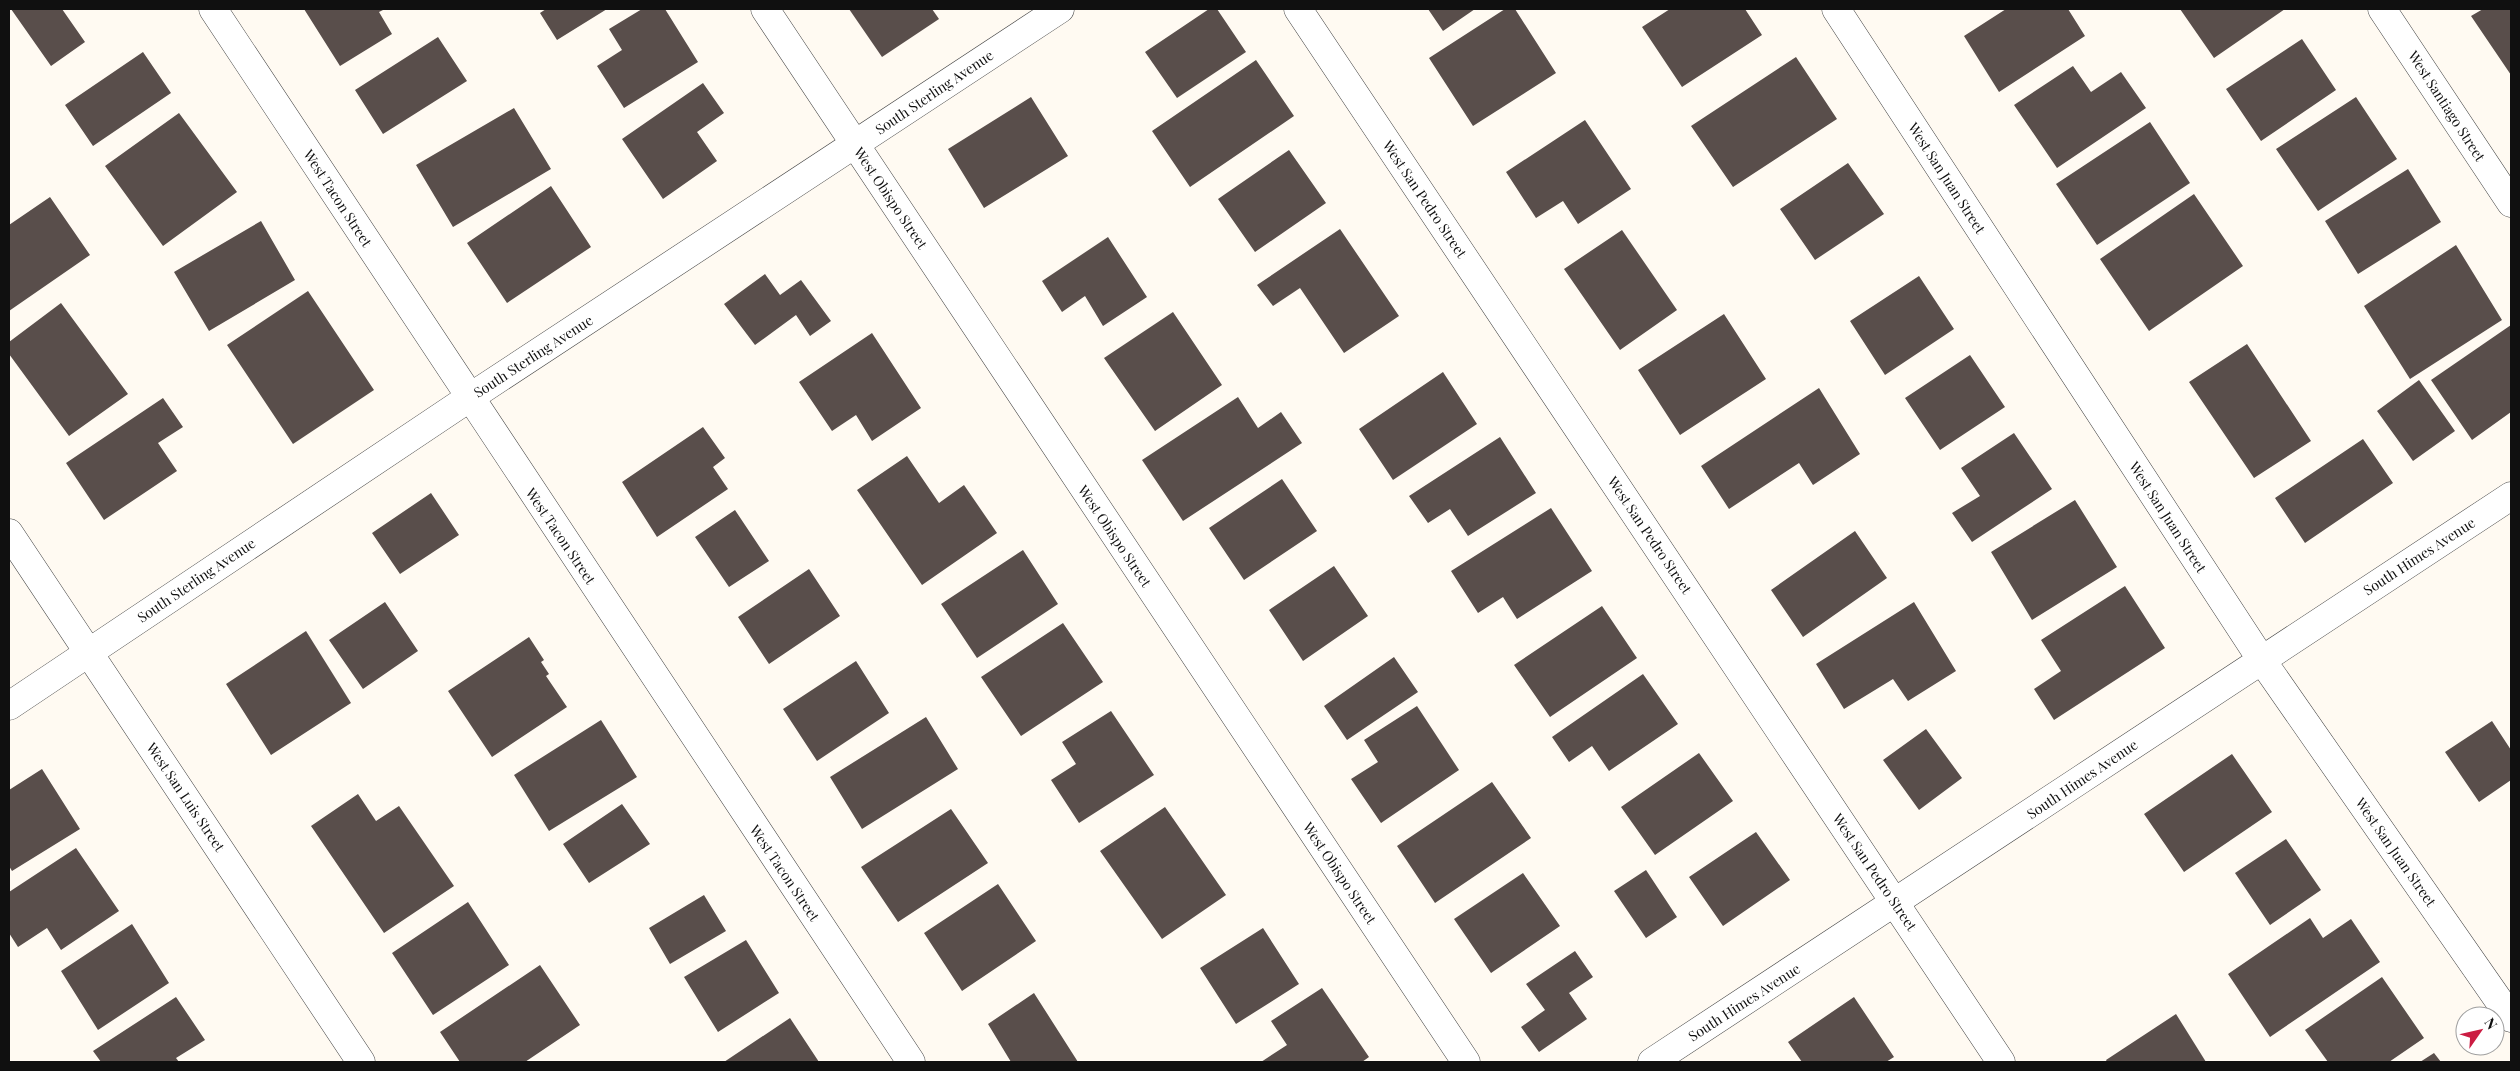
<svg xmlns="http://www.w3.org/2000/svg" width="2520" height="1071" viewBox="0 0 2520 1071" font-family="'Playfair Display',serif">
	<rect width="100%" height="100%" fill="#fffaf2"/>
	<!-- building -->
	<path fill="#594e4b" d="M 11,9 L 62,9 L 85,42 L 51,66 Z
		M 304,9 L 385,9 L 379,12 L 392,34 L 340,66 Z
		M 546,9 L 607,9 L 557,40 L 540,13 Z
		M 642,9 L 665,9 L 698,62 L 624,108 L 597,66 L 622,50 L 609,29 Z
		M 849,9 L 932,9 L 939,19 L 882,57 Z
		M 1209,9 L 1217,9 L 1246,52 L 1177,98 L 1145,52 Z
		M 1428,9 L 1475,9 L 1443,31 Z
		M 1505,9 L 1515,9 L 1556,73 L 1473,126 L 1429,58 Z
		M 1670,9 L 1745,9 L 1762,35 L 1682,87 L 1642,27 Z
		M 2006,9 L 2068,9 L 2085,36 L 1999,92 L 1964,36 Z
		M 2180,9 L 2285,9 L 2214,58 Z
		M 2483,9 L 2511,9 L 2511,75 L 2471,16 Z
		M 438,37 L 467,81 L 383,134 L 355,90 Z
		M 2302,39 L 2336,90 L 2261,141 L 2226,89 Z
		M 143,52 L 171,93 L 93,146 L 65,105 Z
		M 1796,57 L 1837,119 L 1733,187 L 1691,126 Z
		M 1256,60 L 1294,116 L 1190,187 L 1152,131 Z
		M 2073,66 L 2091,92 L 2121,72 L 2146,108 L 2057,168 L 2014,105 Z
		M 703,83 L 724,113 L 697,132 L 717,161 L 663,199 L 622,139 Z
		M 1031,97 L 1068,156 L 984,208 L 948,149 Z
		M 2356,97 L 2397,159 L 2318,211 L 2276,149 Z
		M 514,108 L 551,169 L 453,227 L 416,165 Z
		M 179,113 L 237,192 L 163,246 L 105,166 Z
		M 1585,120 L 1631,189 L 1578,224 L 1563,201 L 1536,218 L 1506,172 Z
		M 2150,122 L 2190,183 L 2097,245 L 2056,184 Z
		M 1289,150 L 1326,203 L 1255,252 L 1218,199 Z
		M 1848,163 L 1884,214 L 1815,260 L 1780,209 Z
		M 2408,169 L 2441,222 L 2358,274 L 2325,221 Z
		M 551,186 L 591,247 L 507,303 L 467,243 Z
		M 2194,194 L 2243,266 L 2149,331 L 2100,259 Z
		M 50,197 L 90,255 L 9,311 L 9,225 Z
		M 261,221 L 295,280 L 209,331 L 174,272 Z
		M 1340,229 L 1399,316 L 1344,353 L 1300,288 L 1273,306 L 1257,285 Z
		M 1622,230 L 1677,310 L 1620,350 L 1564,269 Z
		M 1108,237 L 1147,297 L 1103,326 L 1085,296 L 1062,312 L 1042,281 Z
		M 2456,245 L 2502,320 L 2410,379 L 2364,306 Z
		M 765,274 L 780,295 L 801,280 L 831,321 L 810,336 L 796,315 L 755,345 L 724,304 Z
		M 1919,276 L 1954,329 L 1885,375 L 1850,321 Z
		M 308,291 L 374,390 L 293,444 L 227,345 Z
		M 61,303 L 128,394 L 69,436 L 9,354 L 9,342 Z
		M 1173,312 L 1222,385 L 1155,431 L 1104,358 Z
		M 1724,314 L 1766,379 L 1680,435 L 1638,370 Z
		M 2511,325 L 2511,412 L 2472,440 L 2431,380 Z
		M 872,333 L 921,408 L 872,441 L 856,415 L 832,431 L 799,382 Z
		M 2247,344 L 2311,441 L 2254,478 L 2189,382 Z
		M 1970,355 L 2005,407 L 1940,450 L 1905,398 Z
		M 1443,372 L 1477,424 L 1393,480 L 1359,429 Z
		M 2419,380 L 2455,431 L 2413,461 L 2377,411 Z
		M 1819,388 L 1860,454 L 1813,485 L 1799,463 L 1729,509 L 1701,466 Z
		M 1238,397 L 1258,428 L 1281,412 L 1302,443 L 1183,521 L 1142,460 Z
		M 163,398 L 183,427 L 158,443 L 177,471 L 104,520 L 66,463 Z
		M 703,427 L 725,458 L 713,467 L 728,489 L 657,537 L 622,482 Z
		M 2014,433 L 2052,489 L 1972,542 L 1952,513 L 1980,496 L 1961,468 Z
		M 1500,437 L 1536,493 L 1468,536 L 1450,509 L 1428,523 L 1409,496 Z
		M 2363,439 L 2393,483 L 2305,543 L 2275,498 Z
		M 907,456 L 939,503 L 964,485 L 997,533 L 922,585 L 857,490 Z
		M 1282,479 L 1317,531 L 1244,580 L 1209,528 Z
		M 431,493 L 459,535 L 400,574 L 372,533 Z
		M 2075,500 L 2117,567 L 2032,620 L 1991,552 Z
		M 1551,508 L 1592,571 L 1517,619 L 1503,597 L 1478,613 L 1451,571 Z
		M 735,510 L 769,561 L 729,587 L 695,537 Z
		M 1855,531 L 1887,578 L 1803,637 L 1771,590 Z
		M 1023,550 L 1058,604 L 977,658 L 941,604 Z
		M 1334,566 L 1368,616 L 1303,661 L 1269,610 Z
		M 809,569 L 840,616 L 769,664 L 738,617 Z
		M 2125,586 L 2165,648 L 2054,720 L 2034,689 L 2061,671 L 2041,640 Z
		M 385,602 L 418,651 L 363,689 L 329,640 Z
		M 1914,602 L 1956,671 L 1908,701 L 1893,679 L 1844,709 L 1816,664 Z
		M 1602,606 L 1637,658 L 1550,717 L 1514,665 Z
		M 1063,623 L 1103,682 L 1021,736 L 981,677 Z
		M 306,631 L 351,703 L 271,755 L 226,684 Z
		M 529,637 L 544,660 L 541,662 L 549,674 L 546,676 L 567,707 L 492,757 L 448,691 Z
		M 1394,657 L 1418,692 L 1347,740 L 1324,706 Z
		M 856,661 L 889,713 L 817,761 L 783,709 Z
		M 1643,674 L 1678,724 L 1609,771 L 1592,746 L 1569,762 L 1552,737 Z
		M 1417,706 L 1459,770 L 1381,823 L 1351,779 L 1378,762 L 1364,740 Z
		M 1111,711 L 1154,775 L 1079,823 L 1051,780 L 1076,764 L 1062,742 Z
		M 926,717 L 958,769 L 862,829 L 830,777 Z
		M 601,720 L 637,777 L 549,831 L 514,775 Z
		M 2492,721 L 2511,750 L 2511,780 L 2479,802 L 2445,752 Z
		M 1926,729 L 1962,778 L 1919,810 L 1883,760 Z
		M 1699,753 L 1733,801 L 1655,855 L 1621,807 Z
		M 2232,754 L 2272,812 L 2184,872 L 2144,814 Z
		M 42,769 L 80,829 L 12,871 L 9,866 L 9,790 Z
		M 1492,782 L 1531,838 L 1435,903 L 1397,846 Z
		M 358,794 L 376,821 L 399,806 L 454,886 L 384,933 L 311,826 Z
		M 622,804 L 650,844 L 589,883 L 563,844 Z
		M 1165,807 L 1226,895 L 1162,939 L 1100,851 Z
		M 951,809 L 988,863 L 898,922 L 861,867 Z
		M 1756,832 L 1790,880 L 1723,926 L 1689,877 Z
		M 2286,839 L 2321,890 L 2270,925 L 2235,873 Z
		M 76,848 L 119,911 L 61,950 L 47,928 L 18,947 L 9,933 L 9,892 Z
		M 1646,870 L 1677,917 L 1646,938 L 1614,891 Z
		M 1523,873 L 1560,926 L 1491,973 L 1454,919 Z
		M 998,884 L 1036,941 L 962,991 L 924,933 Z
		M 704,895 L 726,931 L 670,964 L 649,928 Z
		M 468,902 L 509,965 L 433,1015 L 392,953 Z
		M 2310,918 L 2323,938 L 2351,919 L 2380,962 L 2270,1037 L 2228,974 Z
		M 132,924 L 169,983 L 98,1030 L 61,971 Z
		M 1263,928 L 1299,984 L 1236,1024 L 1200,968 Z
		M 746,940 L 779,993 L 718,1032 L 684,977 Z
		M 1575,951 L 1593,977 L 1569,993 L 1587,1019 L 1539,1052 L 1521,1027 L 1545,1010 L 1526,984 Z
		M 540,965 L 580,1025 L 525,1062 L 460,1062 L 440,1032 Z
		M 2382,977 L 2424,1038 L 2389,1062 L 2328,1062 L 2305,1030 Z
		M 1322,988 L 1369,1057 L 1362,1062 L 1261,1062 L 1287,1045 L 1271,1021 Z
		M 1034,993 L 1078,1062 L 1011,1062 L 988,1024 Z
		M 176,997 L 205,1040 L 176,1058 L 179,1062 L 101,1062 L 93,1051 Z
		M 1854,997 L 1894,1057 L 1886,1062 L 1802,1062 L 1788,1042 Z
		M 2176,1014 L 2206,1062 L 2107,1062 L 2106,1060 Z
		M 790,1018 L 819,1062 L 724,1062 Z
		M 2434,1053 L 2441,1062 L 2420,1062 Z"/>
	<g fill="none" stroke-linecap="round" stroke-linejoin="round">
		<defs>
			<path id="minor" d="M 213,9 L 911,1062
				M 765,9 L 1466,1062
				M 1298,9 L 2001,1062
				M 1836,9 L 2261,659 L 2511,1018
				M 2382,9 L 2511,203
				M 9,533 L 361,1062
				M 9,706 L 469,398 L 1060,9
				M 1652,1062 C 1939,875 2224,683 2511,496"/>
		</defs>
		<!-- minor casing -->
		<use href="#minor" stroke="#434343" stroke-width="29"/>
		<!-- minor -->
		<use href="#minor" stroke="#fff" stroke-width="28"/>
	</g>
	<g text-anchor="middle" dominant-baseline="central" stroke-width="5" stroke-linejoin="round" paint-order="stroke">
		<!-- street labels -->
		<g font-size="14" fill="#101010" stroke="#fff">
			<text transform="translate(934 92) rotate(-34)">South Sterling Avenue</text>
			<text transform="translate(2447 106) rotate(57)">West Santiago Street</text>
			<text transform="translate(1947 178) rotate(57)">West San Juan Street</text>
			<text transform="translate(338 198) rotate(57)">West Tacon Street</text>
			<text transform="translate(891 198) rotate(56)">West Obispo Street</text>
			<text transform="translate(1425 199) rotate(56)">West San Pedro Street</text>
			<text transform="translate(533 356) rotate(-33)">South Sterling Avenue</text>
			<text transform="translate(2168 517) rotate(57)">West San Juan Street</text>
			<text transform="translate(1650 535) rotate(56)">West San Pedro Street</text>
			<text transform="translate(561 536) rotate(56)">West Tacon Street</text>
			<text transform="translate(1115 536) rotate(56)">West Obispo Street</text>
			<text transform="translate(2419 556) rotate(-33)">South Himes Avenue</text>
			<text transform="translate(196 580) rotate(-34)">South Sterling Avenue</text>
			<text transform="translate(2082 779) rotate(-34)">South Himes Avenue</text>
			<text transform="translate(186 797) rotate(56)">West San Luis Street</text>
			<text transform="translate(2396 852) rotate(55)">West San Juan Street</text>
			<text transform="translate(1875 872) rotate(56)">West San Pedro Street</text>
			<text transform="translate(785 873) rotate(56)">West Tacon Street</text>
			<text transform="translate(1340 873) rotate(56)">West Obispo Street</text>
			<text transform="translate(1744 1002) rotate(-33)">South Himes Avenue</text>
		</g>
	</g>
	<!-- border -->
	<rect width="2520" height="1071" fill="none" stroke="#101010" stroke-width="20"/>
	<!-- north arrow -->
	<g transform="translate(2480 1031) rotate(56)"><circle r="24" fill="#ffffff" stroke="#9f9f9f"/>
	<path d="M0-4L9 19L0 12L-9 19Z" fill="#cb1c42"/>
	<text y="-8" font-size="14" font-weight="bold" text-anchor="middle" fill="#101010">N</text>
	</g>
</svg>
